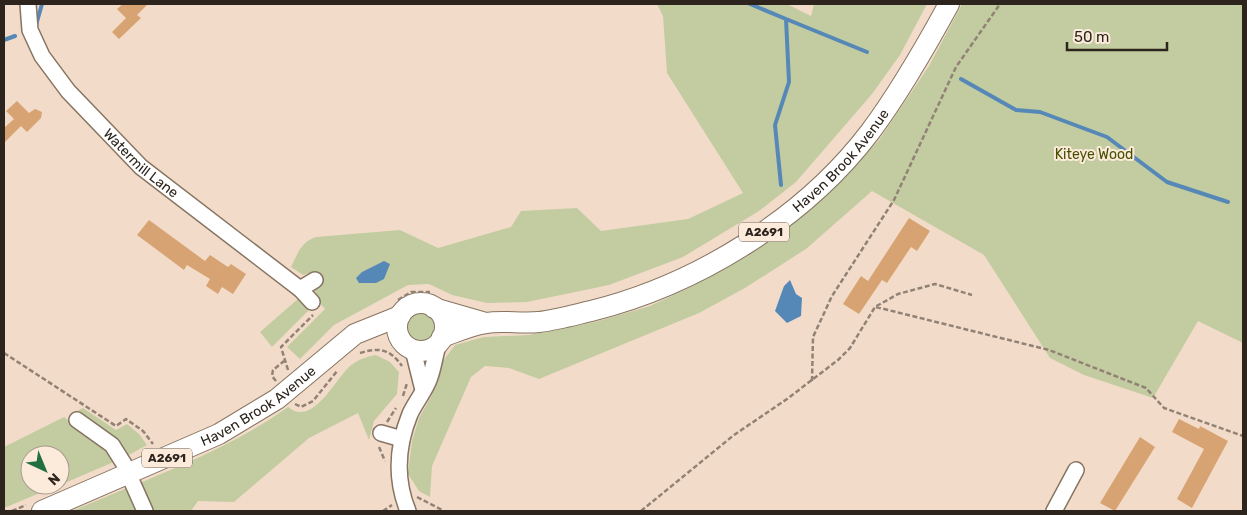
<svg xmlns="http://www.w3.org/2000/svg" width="1247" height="515" viewBox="0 0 1247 515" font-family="Rubik,sans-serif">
	<rect width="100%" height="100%" fill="#f2dcc9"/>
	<!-- green -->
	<path fill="#c3cca1" d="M 657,4 L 787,4 L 811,16 L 814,4 L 927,4 L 900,55 L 872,94 L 796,182 L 759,211 L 683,257 L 609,285 L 527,302 L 487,303 L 452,295 L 429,284 L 408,285 L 334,325 L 300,359 L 287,347 L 325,309 L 315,298 L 315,289 L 322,283 L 316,271 L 303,275 L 291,267 C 298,253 301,242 316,237 L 400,230 L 438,248 L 511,227 L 521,211 L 577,208 L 601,231 L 688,219 L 743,193 L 667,73 L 663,16 Z
		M 962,4 L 1243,4 L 1243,343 L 1198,321 L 1153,398 L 1084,375 L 1050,358 L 984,255 L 872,191 L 806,249 L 745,288 L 699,313 L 539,379 L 509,368 L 485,366 L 471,377 L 432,466 L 430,497 L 419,491 L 408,474 L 412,441 L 419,418 L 432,395 L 443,361 L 455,345 L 484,337 L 529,335 L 595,322 L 650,306 L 695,285 L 777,236 L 815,205 L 879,140 L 929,66 Z
		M 299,298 L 309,310 L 272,347 L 260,332 Z
		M403 327a18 18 0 1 1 36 0a18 18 0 1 1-36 0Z
		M 376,355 L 390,362 L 399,372 L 397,394 L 374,421 L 369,440 L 358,413 L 309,438 L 234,502 L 198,501 L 191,511 L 151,511 L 140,483 C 192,461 242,440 288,407 C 291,409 295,412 299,412 C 318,414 336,380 348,368 C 356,360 365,357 376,355 Z
		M 83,408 L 116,430 L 127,424 L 139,434 L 147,445 L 127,456 L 116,440 L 75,412 Z
		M 64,417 L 106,449 L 116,461 L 60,485 L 60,455 L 30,455 L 30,485 L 59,485 L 4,508 L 4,447 Z
		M 127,488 L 137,511 L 72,511 Z"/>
	<!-- water -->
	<path fill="#5688b7" d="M 384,261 L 390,264 L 384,279 L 376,283 L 359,283 L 356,278 L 362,272 Z
		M 790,280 L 796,294 L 802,298 L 801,316 L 787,323 L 775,311 L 784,286 Z"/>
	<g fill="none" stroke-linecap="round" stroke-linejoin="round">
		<!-- stream -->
		<path stroke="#5688b7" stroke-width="4" d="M 750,4 L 786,19 L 789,82 L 775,125 L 781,185
			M 786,19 L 867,52
			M 36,25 L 42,4
			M 4,40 L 15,36
			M 961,79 L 1016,110 L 1040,112 L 1107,137 L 1167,182 L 1228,202"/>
	</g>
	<!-- building -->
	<path fill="#d8a372" d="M 123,4 L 148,4 L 137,15 L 141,18 L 119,39 L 112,32 L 126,18 L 117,9 Z
		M 17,101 L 29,113 L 35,109 L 42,112 L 41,118 L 27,132 L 21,126 L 4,143 L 4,128 L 14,119 L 6,111 Z
		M 909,218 L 930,231 L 917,251 L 911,247 L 887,283 L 882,280 L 859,314 L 843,304 L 861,276 L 868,281 Z
		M 149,220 L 205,261 L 210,255 L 228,267 L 231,264 L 246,274 L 233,294 L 222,287 L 218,294 L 206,286 L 210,279 L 187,265 L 184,270 L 137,235 Z
		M 1179,419 L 1199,429 L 1200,426 L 1228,441 L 1192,508 L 1177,499 L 1204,449 L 1172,432 Z
		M 1140,437 L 1155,447 L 1115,511 L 1100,503 Z"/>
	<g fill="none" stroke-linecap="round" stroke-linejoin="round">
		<defs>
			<g id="minor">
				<path id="s1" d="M 28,4 L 30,30 L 42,56 L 68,91 L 141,167 L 300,289 L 312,302"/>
				<path d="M 300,289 L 315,280"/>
				<path d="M 413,350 L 423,390"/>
				<path d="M 77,420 L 112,445 L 124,464 L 145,511"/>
				<path d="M 381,433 L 402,439"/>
				<path d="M 408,511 C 395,479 397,446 410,414 C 416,401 426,390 430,377 C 434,366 435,354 439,343"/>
				<path d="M 1054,511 L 1076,470"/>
			</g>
			<g id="major">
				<circle cx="421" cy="327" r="24"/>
				<path d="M 434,308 L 486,323"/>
				<path id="s2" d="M 442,337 C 456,332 471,325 486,323 C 503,320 521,324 539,322 C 556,320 574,315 591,311 C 696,285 804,219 870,132 C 900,92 925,48 949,4"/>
				<path id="s3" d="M 42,511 L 219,434 L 277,399 L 355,334 L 400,316"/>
			</g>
		</defs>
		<!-- minor casing -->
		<use href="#minor" stroke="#877462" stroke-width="18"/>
		<!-- major casing -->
		<use href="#major" stroke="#877462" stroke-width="22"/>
		<!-- path -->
		<path stroke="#928275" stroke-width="2.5" stroke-dasharray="5 2.5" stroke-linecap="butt" d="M 398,300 L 411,292 L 430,292
			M 876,307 L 1049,350 L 1146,388 L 1164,408 L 1243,436
			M 4,353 L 116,426 L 126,419 L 143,431 L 153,444
			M 360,353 C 379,347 390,349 402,366
			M 288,370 L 281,347 L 313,315
			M 276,381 L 272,376 L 273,370 L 284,361
			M 812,381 L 813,337 L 832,296 L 894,200 L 956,67 L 1000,4
			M 403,396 L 407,383
			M 295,404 L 301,407 L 313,401 L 338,370
			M 387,422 L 396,408
			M 379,447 L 385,461
			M 417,497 L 444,511
			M 12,511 L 26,505
			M 383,511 L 392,505
			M 641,511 L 734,435 L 787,399 L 838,360 L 850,348 L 875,307 L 898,294 L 935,284 L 972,295"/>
		<!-- minor -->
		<use href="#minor" stroke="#fff" stroke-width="15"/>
		<!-- major -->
		<use href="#major" stroke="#fff" stroke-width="20"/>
	</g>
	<g text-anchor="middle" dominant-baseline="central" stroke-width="4" stroke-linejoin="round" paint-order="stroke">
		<!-- shield labels -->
		<g fill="#fcebdb" stroke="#6a6056" stroke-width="1">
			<rect x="739" y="222.5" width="50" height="19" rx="4"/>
			<rect x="142" y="448.5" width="50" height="19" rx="4"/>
		</g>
		<g font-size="12" font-weight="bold" fill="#2c241d">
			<text x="764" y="232">A2691</text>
			<text x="167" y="458">A2691</text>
		</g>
		<!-- park labels -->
		<g font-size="14" fill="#455000" stroke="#fcebdb">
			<text x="1094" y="154">Kiteye Wood</text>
		</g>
		<!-- street labels -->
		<g font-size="14" fill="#2c241d" stroke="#fcebdb">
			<text stroke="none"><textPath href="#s2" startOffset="449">Haven Brook Avenue</textPath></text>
			<text stroke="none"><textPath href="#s1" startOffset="201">Watermill Lane</textPath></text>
			<text stroke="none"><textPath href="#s3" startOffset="241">Haven Brook Avenue</textPath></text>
		</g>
	</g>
	<!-- border -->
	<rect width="1247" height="515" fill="none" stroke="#2c241d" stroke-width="10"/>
	<!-- north arrow -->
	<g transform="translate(45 470) rotate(136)"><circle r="24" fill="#fcebdb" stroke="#a99b8f"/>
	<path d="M0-4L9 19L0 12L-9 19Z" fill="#23703f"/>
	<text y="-8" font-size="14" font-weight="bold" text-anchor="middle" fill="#2c241d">N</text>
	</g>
	<!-- scale -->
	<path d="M1067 42v8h100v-8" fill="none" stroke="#2c241d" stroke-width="2.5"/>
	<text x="1074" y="42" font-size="15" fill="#2c241d" stroke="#fcebdb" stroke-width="4" paint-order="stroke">50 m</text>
</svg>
